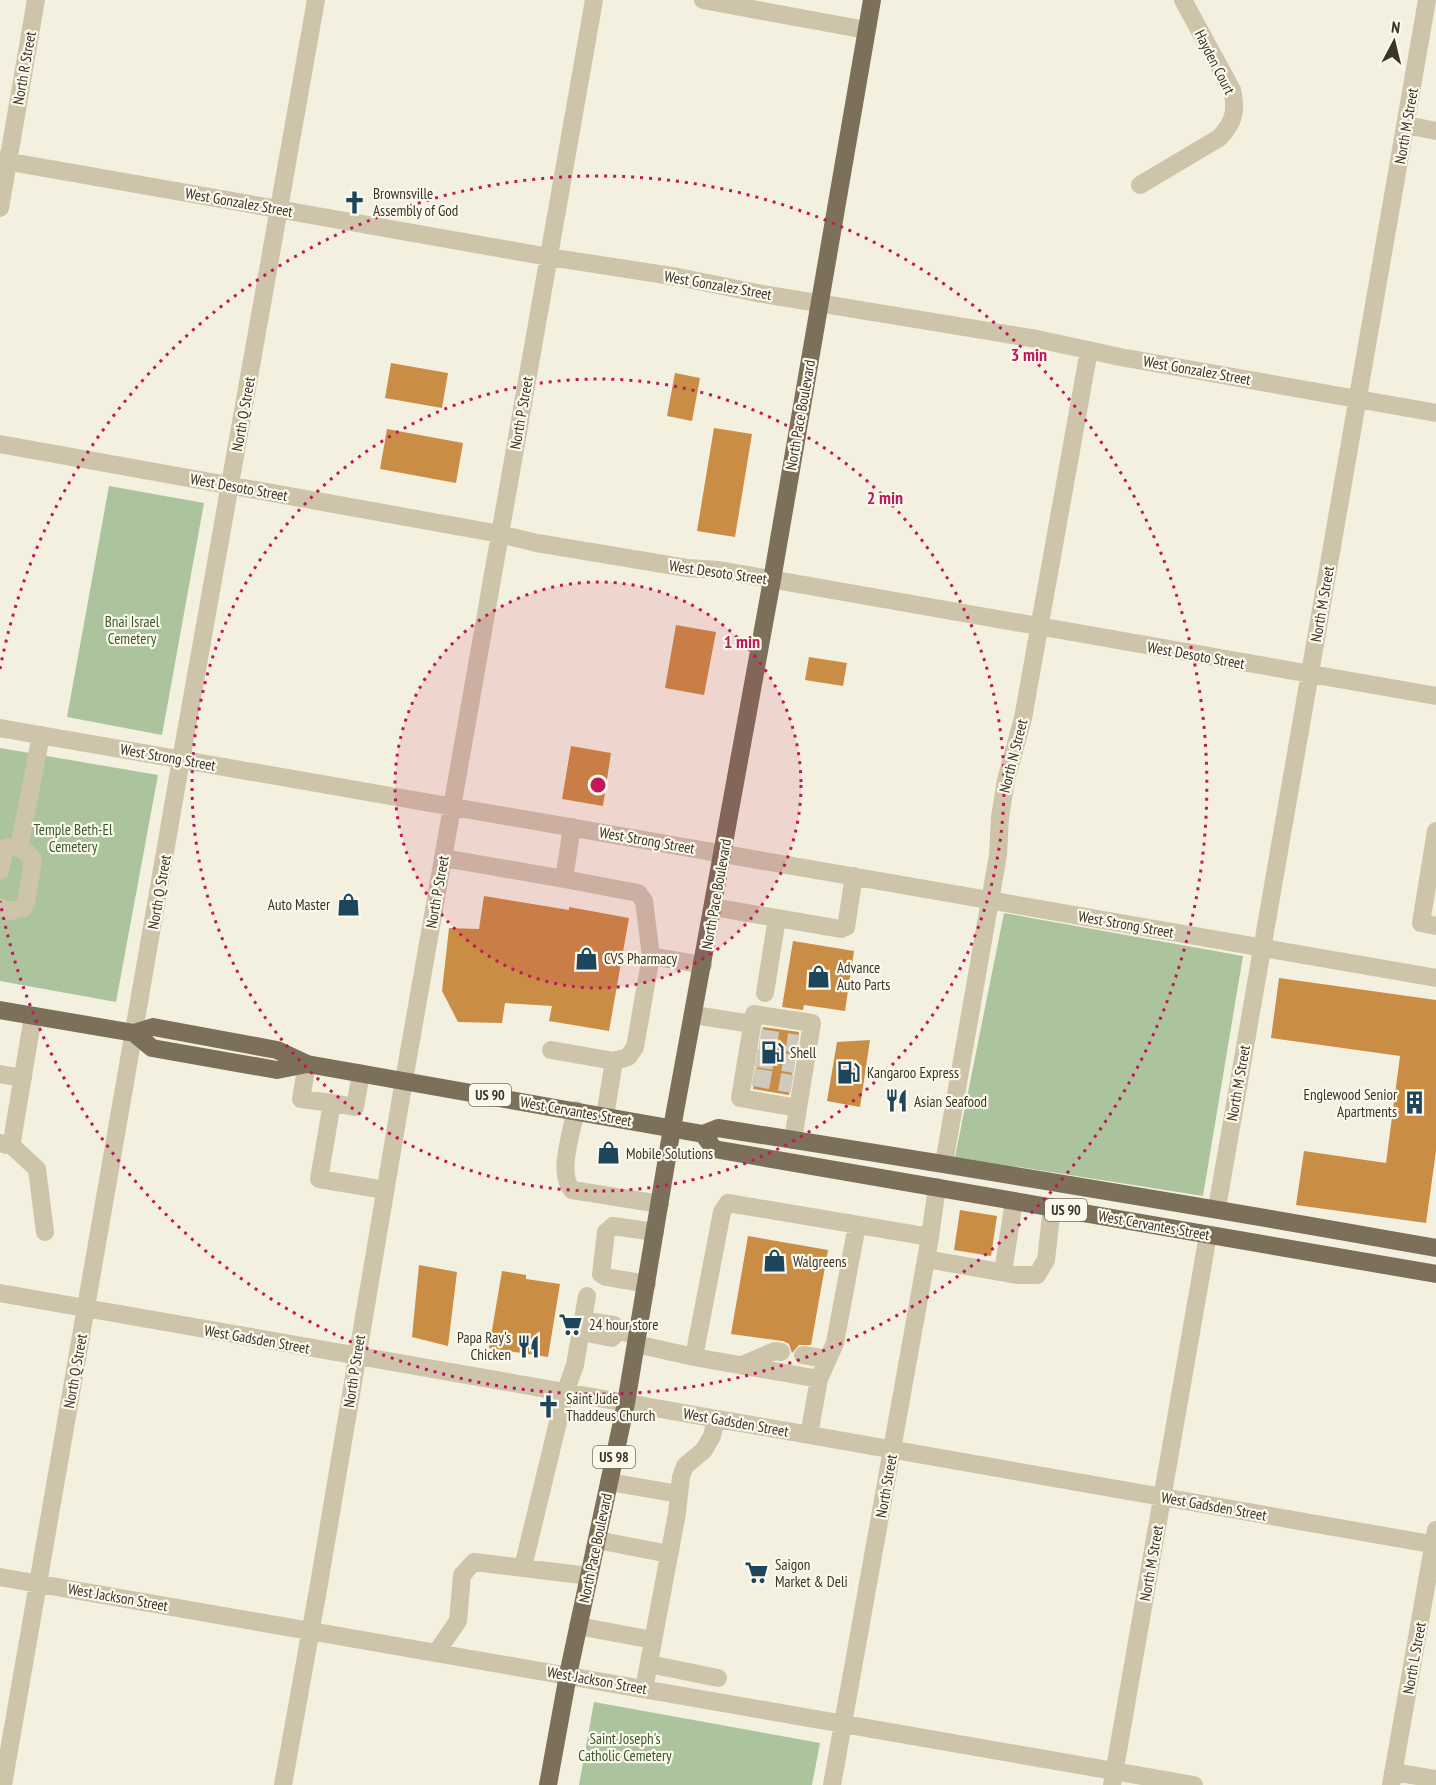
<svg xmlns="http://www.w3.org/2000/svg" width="1436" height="1785" viewBox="0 0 1436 1785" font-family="'PT Sans Narrow',sans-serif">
	<rect width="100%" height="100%" fill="#f4f0df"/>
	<!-- green -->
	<path fill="#acc49e" d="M 109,486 L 204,503 L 162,735 L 67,717 Z
		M 0,748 L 158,775 L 116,1002 L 0,981 Z
		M 1004,913 L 1243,956 L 1203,1196 L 955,1157 Z
		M 594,1702 L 820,1743 L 812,1785 L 579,1785 Z"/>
	<!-- building -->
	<path fill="#ca8d46" d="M 391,363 L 448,373 L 442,408 L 385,398 Z
		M 675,373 L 700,378 L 692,421 L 667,416 Z
		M 714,428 L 752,434 L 735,537 L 697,531 Z
		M 387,429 L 463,443 L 456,483 L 380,469 Z
		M 676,625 L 716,632 L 704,695 L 665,688 Z
		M 809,657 L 847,663 L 843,686 L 805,680 Z
		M 571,746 L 611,753 L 603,806 L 562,799 Z
		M 484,896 L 569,910 L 569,907 L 629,918 L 609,1031 L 549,1021 L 552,1006 L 505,1003 L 502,1023 L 458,1022 L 442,991 L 449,928 L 479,929 Z
		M 793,941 L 854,951 L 845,1011 L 804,1005 L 803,1010 L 782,1007 Z
		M 1279,978 L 1436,1000 L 1436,1151 L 1426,1223 L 1296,1205 L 1304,1151 L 1386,1163 L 1400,1056 L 1271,1038 Z
		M 763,1027 L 799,1032 L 789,1095 L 753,1089 Z
		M 870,1040 L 860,1107 L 827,1101 L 837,1042 Z
		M 960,1210 L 997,1216 L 991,1256 L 954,1250 Z
		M 748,1236 L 828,1250 L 811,1345 L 799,1345 L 792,1353 L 789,1344 L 783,1341 L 731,1334 Z
		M 419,1265 L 457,1272 L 448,1346 L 412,1337 Z
		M 502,1271 L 526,1275 L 526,1279 L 560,1284 L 548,1357 L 489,1348 Z"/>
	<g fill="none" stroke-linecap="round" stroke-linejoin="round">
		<!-- minor-tunnel -->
		<path stroke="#cfcabb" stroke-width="18" stroke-dasharray="18 9" stroke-linecap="butt" d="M 760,1038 L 798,1044
			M 756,1058 L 795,1064
			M 753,1077 L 792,1084"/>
		<!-- minor -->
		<path stroke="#cdc4aa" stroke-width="18" d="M 703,0 L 866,30
			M 1406,125 L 1436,131
			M 0,160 L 549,257 L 678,277 L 757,293 L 1037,339 L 1120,357 L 1436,413
			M 1140,185 L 1219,138 C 1234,123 1237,110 1232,90 L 1183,0
			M 0,208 L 36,0
			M 0,444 L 500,534 L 537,543 L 687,568 L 719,570 L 1436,696
			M 0,728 L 1436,978
			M 1436,831 L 1421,923 L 1436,926
			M 19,848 L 41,735
			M 444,858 L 564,879 L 572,827
			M 0,871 L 5,848 C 17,845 26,849 33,860 L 26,903 L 23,908 L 10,911 L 0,907
			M 564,879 L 638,893 L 644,901 L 651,956 L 703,965
			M 713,907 L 841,929 L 846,927 L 854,876
			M 765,993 L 777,918
			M 754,1014 L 812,1023 L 798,1108 L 740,1098 Z
			M 694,1015 L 752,1024
			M 551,1050 L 614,1061
			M 307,1064 L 301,1099 L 332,1103 L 319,1179 L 385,1190
			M 0,1074 L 23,1078
			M 332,1103 L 355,1107 L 361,1073
			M 576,1110 C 572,1131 557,1173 572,1190 L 660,1204
			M 605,1116 L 614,1061 L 628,1057 L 635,1047 L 651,956
			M 793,1140 L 798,1108
			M 0,1143 L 7,1145 L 12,1141 L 33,1016
			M 9,1143 L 37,1169 L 45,1232
			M 944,1163 L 998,855 L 1000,817 L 1006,780 L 1023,718 L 1089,350
			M 1217,1208 L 1427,0
			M 926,1259 L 1017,1275 L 1037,1275 L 1046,1260 L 1052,1207
			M 1003,1272 L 1014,1201
			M 647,1284 L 606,1277 L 601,1274 L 606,1232 L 613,1226 L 655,1232
			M 0,1293 L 1436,1545
			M 582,1325 L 588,1326 L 594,1322 L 614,1325 L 618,1331 L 637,1335
			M 588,1326 L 592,1334 L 612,1338 L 618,1331
			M 636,1344 L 694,1357 L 819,1379 L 809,1435
			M 803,1355 L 827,1359
			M 694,1357 L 722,1212 L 728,1203 L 930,1237
			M 742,1365 L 775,1351 L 781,1352
			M 819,1379 L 835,1343 L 857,1225
			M 609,1482 L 679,1494
			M 597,1540 L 669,1554
			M 523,1567 L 565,1393 L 575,1365 L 587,1296
			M 0,1577 L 1194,1785
			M 578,1626 L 653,1640
			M 436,1653 L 458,1621 L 462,1575 L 474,1562 L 589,1576
			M 649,1664 L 718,1678
			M 644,1689 L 677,1513 L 681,1477 L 685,1466 L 704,1450 L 712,1436 L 716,1419
			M 1393,1772 L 1436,1779
			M 3,1785 L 181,760 L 316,0
			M 283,1785 L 319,1584 L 404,1080 L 594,0
			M 832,1785 L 930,1237 L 937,1187
			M 1112,1785 L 1208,1235
			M 1391,1785 L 1436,1530"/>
		<!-- major -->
		<path stroke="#7c705a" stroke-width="18" d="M 0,1010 L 134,1033 L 153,1027 L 277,1050 L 307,1064 L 703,1134 L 718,1128 C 958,1166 1197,1205 1436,1248
			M 134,1033 L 152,1048 L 277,1070 L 307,1064
			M 703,1134 L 714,1149 L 1436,1274
			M 548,1785 L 568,1675 L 626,1403 L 672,1128 L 772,580 L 872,0"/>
	</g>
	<!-- distance rings -->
	<circle cx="598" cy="785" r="203" fill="#c2185b" fill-opacity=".12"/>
	<g fill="none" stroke="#c2185b" stroke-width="3" stroke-dasharray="3 6">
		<circle cx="598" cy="785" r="203"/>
		<circle cx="598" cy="785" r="406"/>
		<path d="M0 669A609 609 0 1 1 0 901"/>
	</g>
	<!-- icons -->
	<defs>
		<symbol id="church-bare" viewBox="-9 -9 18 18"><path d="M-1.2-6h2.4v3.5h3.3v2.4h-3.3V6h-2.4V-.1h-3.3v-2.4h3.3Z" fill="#1d465d" stroke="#fbf8ec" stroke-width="2.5" paint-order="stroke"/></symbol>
		<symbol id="shop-bare" viewBox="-9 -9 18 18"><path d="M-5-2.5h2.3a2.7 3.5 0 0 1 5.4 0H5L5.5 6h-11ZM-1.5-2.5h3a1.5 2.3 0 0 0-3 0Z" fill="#1d465d" stroke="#fbf8ec" stroke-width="2.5" paint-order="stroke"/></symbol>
		<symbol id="fuel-bare" viewBox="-9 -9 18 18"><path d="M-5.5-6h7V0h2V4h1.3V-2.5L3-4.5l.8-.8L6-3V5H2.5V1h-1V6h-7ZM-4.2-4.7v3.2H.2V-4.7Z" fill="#1d465d" stroke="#fbf8ec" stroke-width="2.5" paint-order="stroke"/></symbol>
		<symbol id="restaurant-bare" viewBox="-9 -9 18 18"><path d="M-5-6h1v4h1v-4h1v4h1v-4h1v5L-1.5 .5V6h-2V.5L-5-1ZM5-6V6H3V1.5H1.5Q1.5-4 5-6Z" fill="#1d465d" stroke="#fbf8ec" stroke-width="2.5" paint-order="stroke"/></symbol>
		<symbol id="building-bare" viewBox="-9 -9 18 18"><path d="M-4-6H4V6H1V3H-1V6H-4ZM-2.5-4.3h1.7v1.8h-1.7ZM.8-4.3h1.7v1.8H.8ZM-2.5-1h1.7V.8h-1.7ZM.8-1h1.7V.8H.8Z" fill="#1d465d" stroke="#fbf8ec" stroke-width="2.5" paint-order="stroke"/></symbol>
		<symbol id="supermarket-bare" viewBox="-9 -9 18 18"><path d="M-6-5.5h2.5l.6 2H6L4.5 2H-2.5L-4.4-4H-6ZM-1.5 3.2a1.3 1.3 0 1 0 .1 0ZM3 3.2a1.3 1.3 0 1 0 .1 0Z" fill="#1d465d" stroke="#fbf8ec" stroke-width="2.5" paint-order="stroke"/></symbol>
	</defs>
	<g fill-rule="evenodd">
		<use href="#church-bare" x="338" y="186" width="33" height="33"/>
		<use href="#shop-bare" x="332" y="888" width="33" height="33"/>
		<use href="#shop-bare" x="570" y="942" width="33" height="33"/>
		<use href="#shop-bare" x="802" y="960" width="33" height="33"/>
		<use href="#fuel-bare" x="756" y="1036" width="33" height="33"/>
		<use href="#fuel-bare" x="832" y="1056" width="33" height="33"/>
		<use href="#restaurant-bare" x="880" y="1084" width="33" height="33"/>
		<use href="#building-bare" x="1398" y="1086" width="33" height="33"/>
		<use href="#shop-bare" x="592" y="1136" width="33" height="33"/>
		<use href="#shop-bare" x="758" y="1244" width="33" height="33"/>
		<use href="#supermarket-bare" x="554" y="1308" width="33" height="33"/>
		<use href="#restaurant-bare" x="512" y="1330" width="33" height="33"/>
		<use href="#church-bare" x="532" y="1390" width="33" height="33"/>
		<use href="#supermarket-bare" x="740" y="1556" width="33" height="33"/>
	</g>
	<g text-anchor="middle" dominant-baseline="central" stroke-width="4.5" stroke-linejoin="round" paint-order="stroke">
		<!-- shield labels -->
		<g fill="#fbf8ec" stroke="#746f64" stroke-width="1.5">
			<rect x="469" y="1084" width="42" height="22" rx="4.5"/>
			<rect x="1045" y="1199" width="42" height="22" rx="4.5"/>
			<rect x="593" y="1446" width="42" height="22" rx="4.5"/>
		</g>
		<g font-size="14" font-weight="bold" fill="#3a342a">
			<text x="490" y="1095">US 90</text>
			<text x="1066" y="1210">US 90</text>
			<text x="614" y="1457">US 98</text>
		</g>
		<!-- street labels -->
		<g font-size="15" fill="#3a342a" stroke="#fbf8ec">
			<text transform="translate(1215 62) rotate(63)">Hayden Court</text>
			<text transform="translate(24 68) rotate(-80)">North R Street</text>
			<text transform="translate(1406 126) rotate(-80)">North M Street</text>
			<text transform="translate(239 202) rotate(10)">West Gonzalez Street</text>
			<text transform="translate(718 285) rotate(10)">West Gonzalez Street</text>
			<text transform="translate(1197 370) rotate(10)">West Gonzalez Street</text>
			<text transform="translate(521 413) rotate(-80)">North P Street</text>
			<text transform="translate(243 414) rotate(-80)">North Q Street</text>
			<text transform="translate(800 415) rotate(-80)">North Pace Boulevard</text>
			<text transform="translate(239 487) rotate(10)">West Desoto Street</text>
			<text transform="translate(718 572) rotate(8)">West Desoto Street</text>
			<text transform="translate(1322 604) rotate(-80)">North M Street</text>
			<text transform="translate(1196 655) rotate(10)">West Desoto Street</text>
			<text transform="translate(1013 756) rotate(-76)">North N Street</text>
			<text transform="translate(168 757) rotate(10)">West Strong Street</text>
			<text transform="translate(647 840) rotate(10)">West Strong Street</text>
			<text transform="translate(159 892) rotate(-80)">North Q Street</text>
			<text transform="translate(437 892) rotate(-80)">North P Street</text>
			<text transform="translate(716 894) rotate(-80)">North Pace Boulevard</text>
			<text transform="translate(1126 924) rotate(10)">West Strong Street</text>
			<text transform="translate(1238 1083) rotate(-80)">North M Street</text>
			<text transform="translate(576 1111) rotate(10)">West Cervantes Street</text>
			<text transform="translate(1154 1225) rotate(10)">West Cervantes Street</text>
			<text transform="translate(257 1339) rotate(10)">West Gadsden Street</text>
			<text transform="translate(75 1371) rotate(-80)">North Q Street</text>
			<text transform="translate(354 1371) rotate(-81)">North P Street</text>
			<text transform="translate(736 1422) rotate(10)">West Gadsden Street</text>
			<text transform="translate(886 1486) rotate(-80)">North Street</text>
			<text transform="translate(1214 1506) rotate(10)">West Gadsden Street</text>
			<text transform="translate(595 1548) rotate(-78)">North Pace Boulevard</text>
			<text transform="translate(1151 1563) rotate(-80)">North M Street</text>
			<text transform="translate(118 1597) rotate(10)">West Jackson Street</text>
			<text transform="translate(1414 1658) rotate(-80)">North L Street</text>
			<text transform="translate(597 1680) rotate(10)">West Jackson Street</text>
		</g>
		<!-- poi labels -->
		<g font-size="15" fill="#3a342a" stroke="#fbf8ec" text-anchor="start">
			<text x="373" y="193">Brownsville<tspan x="373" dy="17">Assembly of God</tspan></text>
			<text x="330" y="904" text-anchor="end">Auto Master</text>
			<text x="604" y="958">CVS Pharmacy</text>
			<text x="837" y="967">Advance<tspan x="837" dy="17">Auto Parts</tspan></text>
			<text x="790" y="1052">Shell</text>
			<text x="867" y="1072">Kangaroo Express</text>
			<text x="1397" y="1094" text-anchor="end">Englewood Senior<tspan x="1397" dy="17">Apartments</tspan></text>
			<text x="914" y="1101">Asian Seafood</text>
			<text x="626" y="1153">Mobile Solutions</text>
			<text x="793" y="1261">Walgreens</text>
			<text x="589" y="1324">24 hour store</text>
			<text x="511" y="1337" text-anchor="end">Papa Ray's<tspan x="511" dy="17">Chicken</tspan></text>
			<text x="566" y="1398">Saint Jude<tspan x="566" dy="17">Thaddeus Church</tspan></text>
			<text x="775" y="1564">Saigon<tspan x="775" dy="17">Market &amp; Deli</tspan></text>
		</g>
		<!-- park labels -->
		<g font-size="15" fill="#3c592c" stroke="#fbf8ec">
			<text x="132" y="621">Bnai Israel<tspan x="132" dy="17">Cemetery</tspan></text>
			<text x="73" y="829">Temple Beth-El<tspan x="73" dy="17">Cemetery</tspan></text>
			<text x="625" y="1738">Saint Joseph's<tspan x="625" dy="17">Catholic Cemetery</tspan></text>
		</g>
	</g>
	<circle cx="598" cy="785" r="9" fill="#c2185b" stroke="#fbf8ec" stroke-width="3"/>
	<g font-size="18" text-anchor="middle" font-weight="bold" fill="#c2185b" stroke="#fbf8ec" stroke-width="4.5" stroke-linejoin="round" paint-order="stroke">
		<text x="1029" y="361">3 min</text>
		<text x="885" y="504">2 min</text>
		<text x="742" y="648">1 min</text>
	</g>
	<!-- north arrow -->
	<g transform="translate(1394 42) rotate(7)" stroke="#fbf8ec" stroke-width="4.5" paint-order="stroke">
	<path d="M0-4.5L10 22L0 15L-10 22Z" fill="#3a342a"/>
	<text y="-9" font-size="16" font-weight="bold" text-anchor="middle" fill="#3a342a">N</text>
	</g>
</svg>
